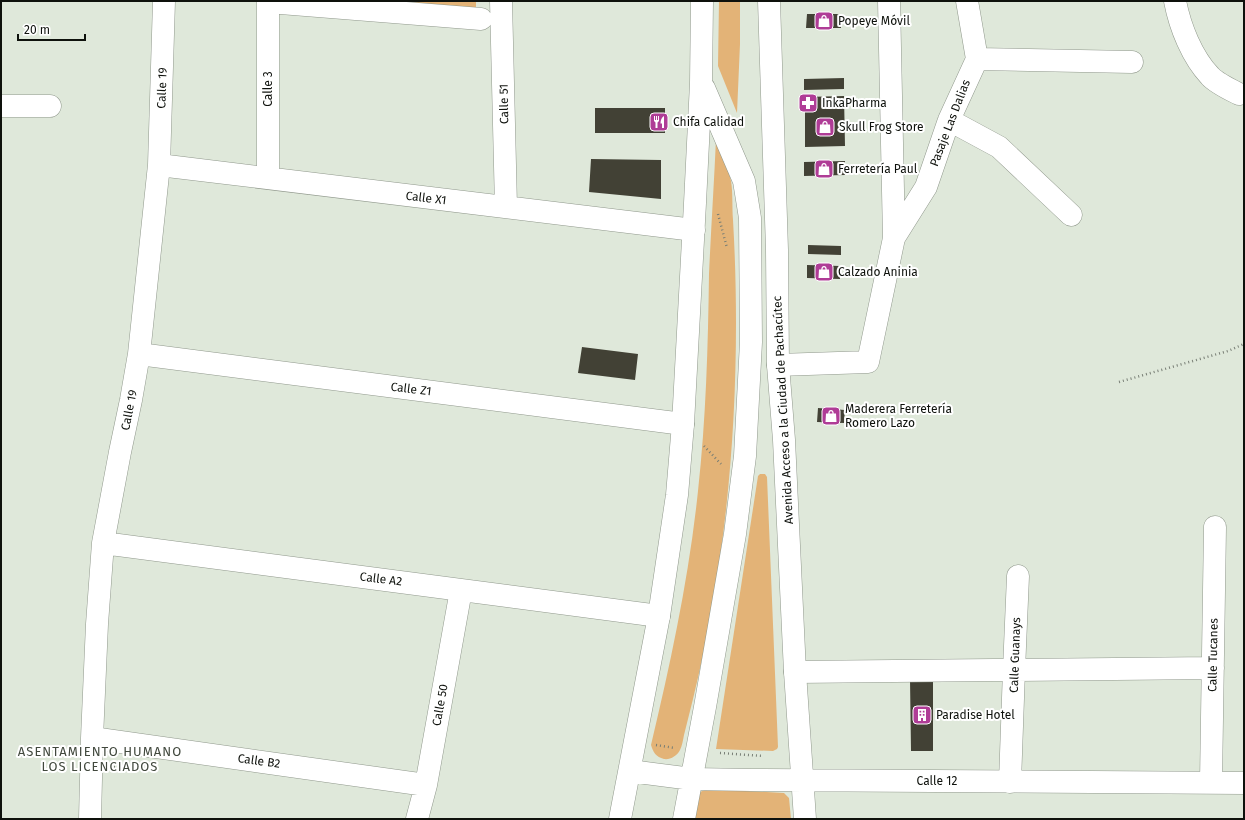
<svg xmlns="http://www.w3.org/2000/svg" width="1245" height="820" viewBox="0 0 1245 820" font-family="'Fira Sans',sans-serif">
	<rect width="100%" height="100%" fill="#dfe8da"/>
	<!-- green -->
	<path fill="#e3b377" d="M 393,1 L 476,1 L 476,9 Z
		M 719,1 L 740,1 L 740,44 L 737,113 L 718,66 Z
		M 716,139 L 720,139 C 723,153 728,167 731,181 C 733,193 732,207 733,220 C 735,254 736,289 736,323 C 736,449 723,576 693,699 C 690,711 687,723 684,735 C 683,740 682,746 680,750 C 677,756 670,760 664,759 C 656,757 653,752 651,745 C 671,661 689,577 698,491 C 706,419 708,347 709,274 C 711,229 714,184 716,139 Z
		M 760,474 L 765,474 L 767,477 L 778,747 L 777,749 L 773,751 L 716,749 L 758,476 Z
		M 707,789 L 784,793 L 789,798 L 791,819 L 692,819 L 700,792 Z"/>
	<!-- building -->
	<path fill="#424135" d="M 807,14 L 841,14 L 841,28 L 806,28 Z
		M 844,78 L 844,89 L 804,90 L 804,79 Z
		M 844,96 L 845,146 L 805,147 L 805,97 Z
		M 595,108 L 665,108 L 665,133 L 595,133 Z
		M 591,159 L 661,160 L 661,199 L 589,192 Z
		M 845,161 L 845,175 L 804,176 L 804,162 Z
		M 808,245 L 841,246 L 841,255 L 808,254 Z
		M 807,265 L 840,266 L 840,279 L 807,278 Z
		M 582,347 L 638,354 L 635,380 L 578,373 Z
		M 818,408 L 845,410 L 844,423 L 817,422 Z
		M 910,679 L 933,679 L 933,751 L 911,751 Z"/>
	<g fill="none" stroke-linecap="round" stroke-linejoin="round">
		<defs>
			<path id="street" d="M 501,1 L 506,207
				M 1175,1 C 1180,27 1192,57 1210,76 C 1216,83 1231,90 1239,94
				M 268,2 L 481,19
				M 977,59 L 1132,62
				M 1,106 L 50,106
				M 949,120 L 999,147 L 1071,215
				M 159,165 L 694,230
				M 268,178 L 268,1
				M 894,238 L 926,187 L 949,120 L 977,59 L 967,1
				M 139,354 L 683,424
				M 778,365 L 868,362 L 894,238 L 889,1
				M 103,543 L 659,616
				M 795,672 L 1213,668
				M 92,738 L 426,785
				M 1010,782 L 1014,670 L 1018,576
				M 1211,782 L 1215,527
				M 90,819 L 92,738 L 97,624 L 103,543 L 120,452 L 131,400 L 139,354 L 159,165 L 164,1
				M 417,819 L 426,785 L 461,590"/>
			<path id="secondary" d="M 769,1 L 777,250 L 778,365 L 784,440 L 795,672 L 805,819
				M 630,771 L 692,779 L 751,780 L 1244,783
				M 620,819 L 659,616 L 677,495 L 683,424 L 695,203 L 701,83 L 702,1
				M 684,819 L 705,707 L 735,534 L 745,456 L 751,342 L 750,218 L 744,181 L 704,88"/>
		</defs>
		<!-- street casing -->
		<use href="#street" stroke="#90988c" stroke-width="23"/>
		<!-- secondary casing -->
		<use href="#secondary" stroke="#90988c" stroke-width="23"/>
		<!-- path -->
		<path stroke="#787e75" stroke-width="2.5" stroke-dasharray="1 3" stroke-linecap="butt" d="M 718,214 L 727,248
			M 1119,382 L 1228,351 L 1244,344
			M 704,446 L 721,464
			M 656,745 L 675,748
			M 720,753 L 763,756
			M 114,767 L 122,767 L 122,764"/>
		<!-- street -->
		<use href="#street" stroke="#fff" stroke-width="22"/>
		<!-- secondary -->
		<use href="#secondary" stroke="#fff" stroke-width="22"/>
	</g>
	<!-- icons -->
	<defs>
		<symbol id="shop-square" viewBox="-11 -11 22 22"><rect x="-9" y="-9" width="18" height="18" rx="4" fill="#af3c96" stroke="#fff"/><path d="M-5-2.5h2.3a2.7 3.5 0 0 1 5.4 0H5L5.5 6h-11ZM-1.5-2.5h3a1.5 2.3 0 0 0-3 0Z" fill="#fff"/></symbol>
		<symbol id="pharmacy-square" viewBox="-11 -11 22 22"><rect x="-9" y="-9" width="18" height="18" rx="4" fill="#af3c96" stroke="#fff"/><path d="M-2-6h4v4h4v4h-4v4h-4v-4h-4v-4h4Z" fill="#fff"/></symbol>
		<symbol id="restaurant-square" viewBox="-11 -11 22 22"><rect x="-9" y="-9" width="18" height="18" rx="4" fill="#af3c96" stroke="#fff"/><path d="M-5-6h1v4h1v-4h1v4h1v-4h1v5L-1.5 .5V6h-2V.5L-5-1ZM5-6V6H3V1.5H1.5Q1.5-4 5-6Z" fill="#fff"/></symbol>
		<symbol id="building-square" viewBox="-11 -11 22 22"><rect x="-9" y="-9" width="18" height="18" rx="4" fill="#af3c96" stroke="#fff"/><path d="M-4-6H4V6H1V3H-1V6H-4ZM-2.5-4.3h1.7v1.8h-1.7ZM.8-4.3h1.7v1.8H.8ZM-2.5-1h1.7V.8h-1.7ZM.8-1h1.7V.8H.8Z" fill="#fff"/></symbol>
	</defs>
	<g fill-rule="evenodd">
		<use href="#shop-square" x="813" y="10" width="22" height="22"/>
		<use href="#pharmacy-square" x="797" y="92" width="22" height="22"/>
		<use href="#restaurant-square" x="648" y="111" width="22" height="22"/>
		<use href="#shop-square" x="814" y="116" width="22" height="22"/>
		<use href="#shop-square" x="813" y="158" width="22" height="22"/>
		<use href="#shop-square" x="813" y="261" width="22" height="22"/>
		<use href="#shop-square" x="820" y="405" width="22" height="22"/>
		<use href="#building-square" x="911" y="704" width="22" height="22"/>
	</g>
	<g text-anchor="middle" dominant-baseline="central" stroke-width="4" stroke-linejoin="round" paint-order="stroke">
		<!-- poi labels -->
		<g font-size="12" fill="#0e110c" stroke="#fff" text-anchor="start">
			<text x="838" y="21">Popeye Móvil</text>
			<text x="822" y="103">InkaPharma</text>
			<text x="673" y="122">Chifa Calidad</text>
			<text x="839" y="127">Skull Frog Store</text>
			<text x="838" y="169">Ferretería Paul</text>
			<text x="838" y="272">Calzado Aninia</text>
			<text x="845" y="409">Maderera Ferretería<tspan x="845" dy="14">Romero Lazo</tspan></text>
			<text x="936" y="715">Paradise Hotel</text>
		</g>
		<!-- street labels -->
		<g font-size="12" fill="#0e110c" stroke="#fff">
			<text transform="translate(162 88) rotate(-88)">Calle 19</text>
			<text transform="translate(268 89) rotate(-90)">Calle 3</text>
			<text transform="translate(504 104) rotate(-91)">Calle 51</text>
			<text transform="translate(950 123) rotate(-69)">Pasaje Las Dalias</text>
			<text transform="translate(426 198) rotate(7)">Calle X1</text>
			<text transform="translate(411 389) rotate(7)">Calle Z1</text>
			<text transform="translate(129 410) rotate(-79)">Calle 19</text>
			<text transform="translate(783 410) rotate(-93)">Avenida Acceso a la Ciudad de Pachacútec</text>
			<text transform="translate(381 579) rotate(7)">Calle A2</text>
			<text transform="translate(1015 655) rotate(-88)">Calle Guanays</text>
			<text transform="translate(1213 655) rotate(-89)">Calle Tucanes</text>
			<text transform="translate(440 705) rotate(-80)">Calle 50</text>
			<text transform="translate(259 761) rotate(8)">Calle B2</text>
			<text x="937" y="781">Calle 12</text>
		</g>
		<!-- neighbourhood labels -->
		<g font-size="13" letter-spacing="1" fill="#41483d" stroke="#fff">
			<text x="100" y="751">ASENTAMIENTO HUMANO<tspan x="100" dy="15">LOS LICENCIADOS</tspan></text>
		</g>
	</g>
	<!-- border -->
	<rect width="1245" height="820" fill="none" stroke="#0e110c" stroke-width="4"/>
	<!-- scale -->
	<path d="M18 34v6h67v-6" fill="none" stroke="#0e110c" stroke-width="2"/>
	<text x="24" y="34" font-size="12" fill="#0e110c" stroke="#ffffff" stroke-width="3" paint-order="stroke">20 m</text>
</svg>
